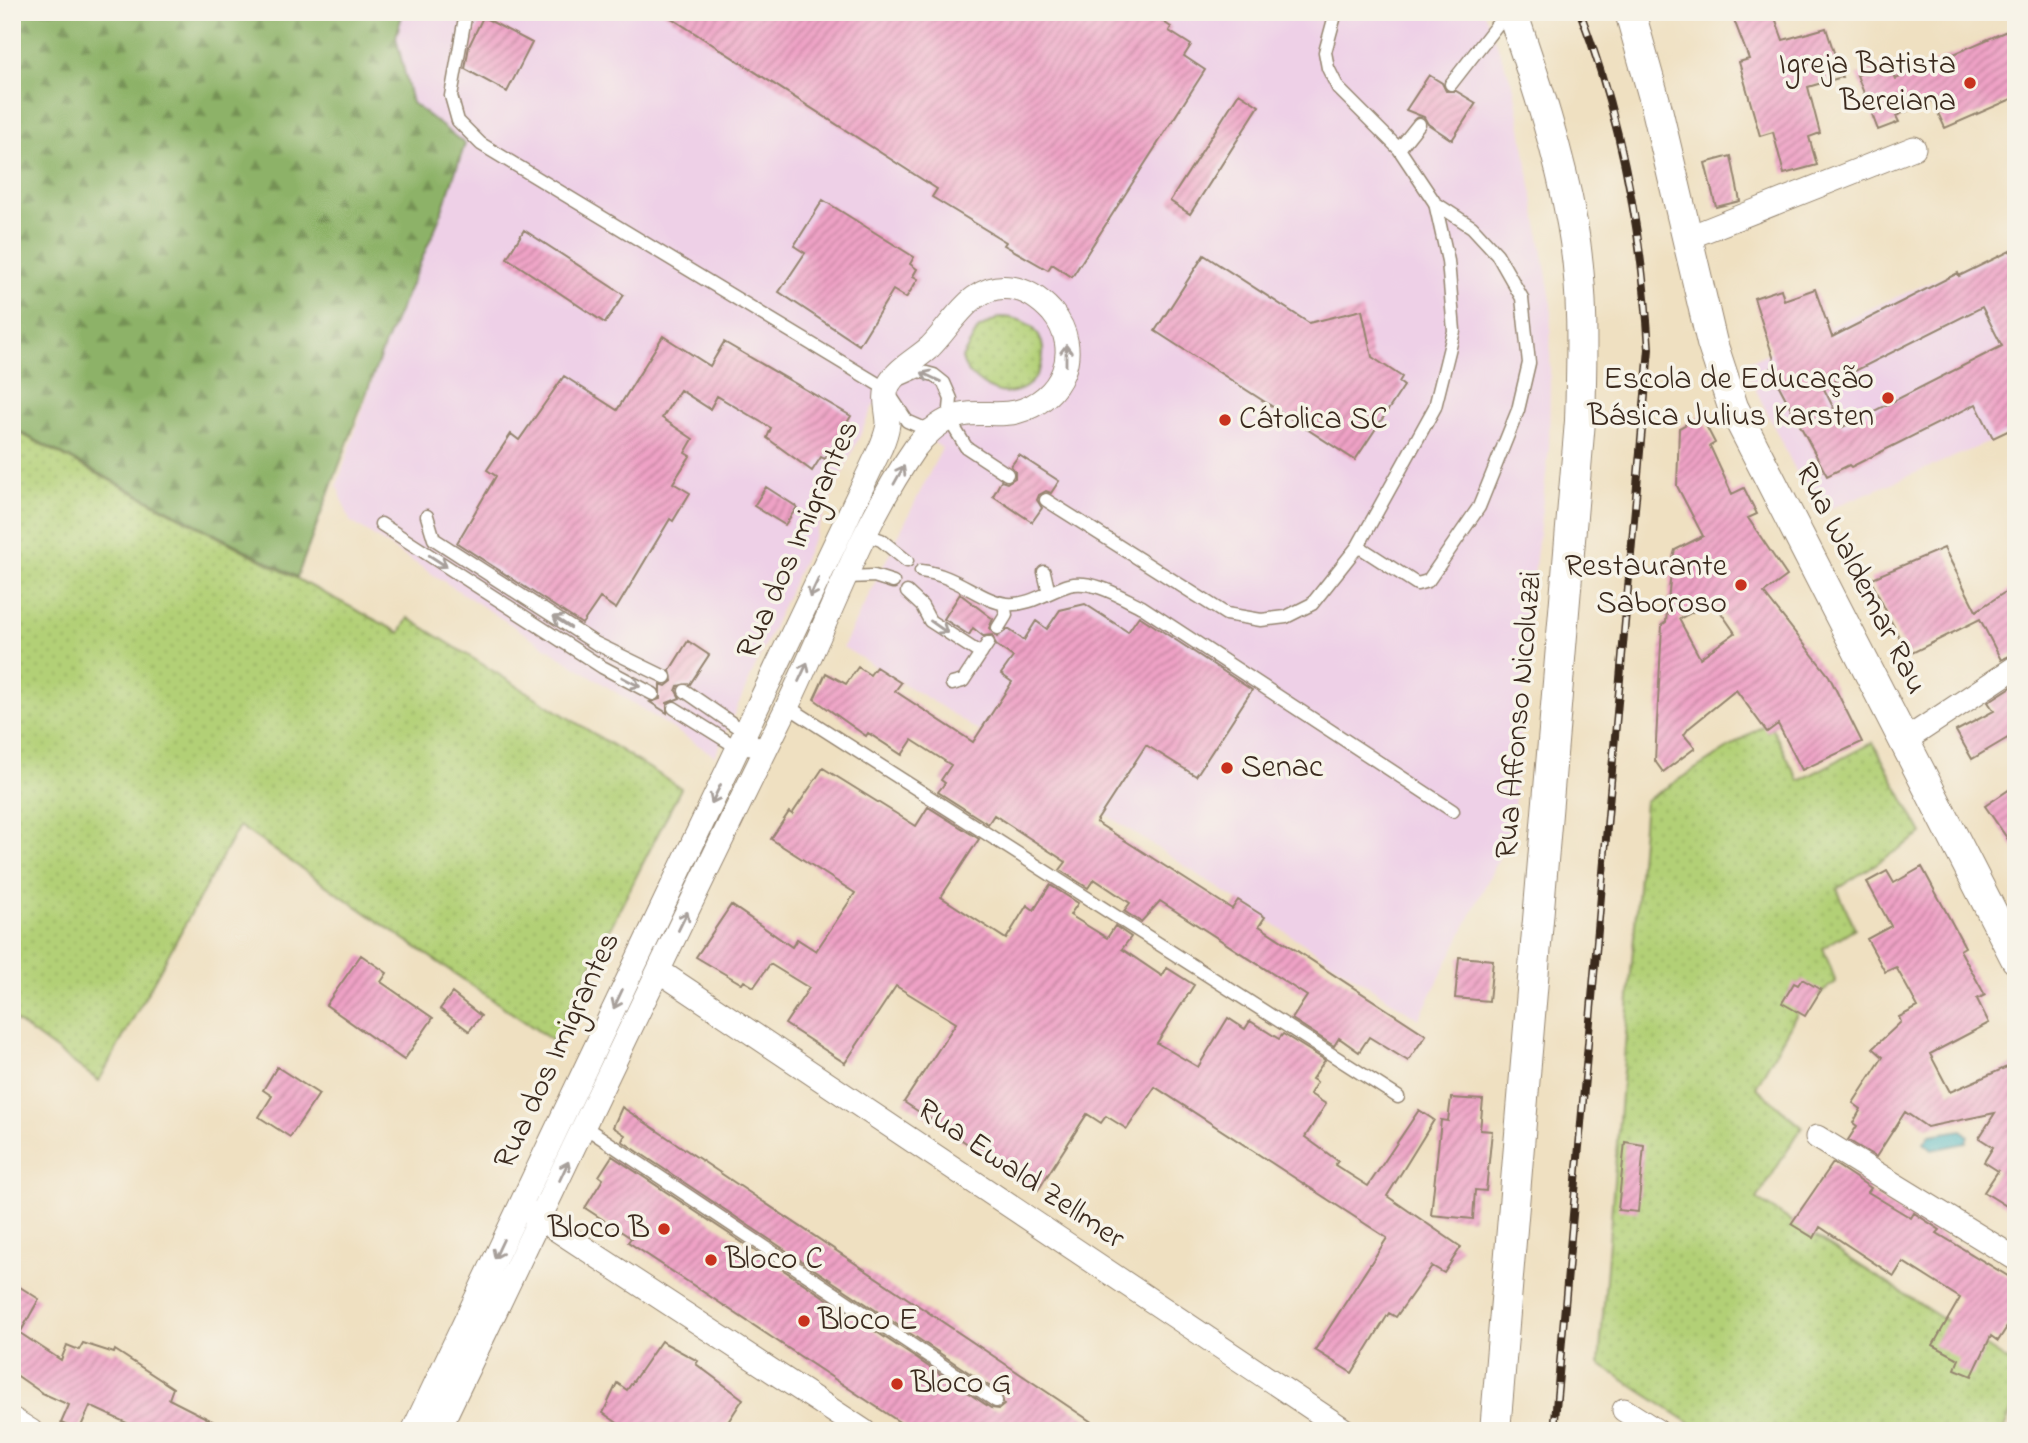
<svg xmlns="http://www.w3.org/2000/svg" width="2028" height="1443" viewBox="0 0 2028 1443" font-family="'Indie Flower',sans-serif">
	<defs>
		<pattern id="grass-dots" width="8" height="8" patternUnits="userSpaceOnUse" patternTransform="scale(1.75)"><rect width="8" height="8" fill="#b2d076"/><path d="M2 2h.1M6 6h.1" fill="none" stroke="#9ab366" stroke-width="1.8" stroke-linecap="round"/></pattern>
		<pattern id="forest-firs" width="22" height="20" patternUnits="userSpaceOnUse" patternTransform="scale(1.75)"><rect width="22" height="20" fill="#8db267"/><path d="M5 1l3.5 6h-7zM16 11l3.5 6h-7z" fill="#749154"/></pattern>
		<pattern id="building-hatch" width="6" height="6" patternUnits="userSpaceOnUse" patternTransform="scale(1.75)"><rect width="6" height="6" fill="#efa2c6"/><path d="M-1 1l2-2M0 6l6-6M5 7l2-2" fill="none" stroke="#c384a0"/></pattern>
	</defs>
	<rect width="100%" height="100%" fill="#f7f3e8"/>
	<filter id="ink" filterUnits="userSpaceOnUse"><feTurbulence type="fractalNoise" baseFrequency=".0143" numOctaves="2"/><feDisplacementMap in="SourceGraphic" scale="14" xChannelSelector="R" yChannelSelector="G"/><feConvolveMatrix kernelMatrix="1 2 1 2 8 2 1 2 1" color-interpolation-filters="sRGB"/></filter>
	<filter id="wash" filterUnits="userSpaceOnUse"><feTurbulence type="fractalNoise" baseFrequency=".00686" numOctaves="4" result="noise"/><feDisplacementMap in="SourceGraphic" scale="28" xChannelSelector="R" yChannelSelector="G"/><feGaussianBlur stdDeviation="1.57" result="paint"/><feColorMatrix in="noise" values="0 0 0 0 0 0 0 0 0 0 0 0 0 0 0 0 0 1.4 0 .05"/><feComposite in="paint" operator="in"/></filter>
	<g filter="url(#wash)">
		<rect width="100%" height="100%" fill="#efe0c1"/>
		<!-- built -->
		<path fill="#eed0e7" d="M 259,12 L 1484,12 L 1514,88 L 1551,300 L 1549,449 L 1530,609 L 1512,832 L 1419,1019 L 937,704 L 843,647 L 942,448 L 874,404 L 715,756 L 350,521 L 337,485 L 385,344 L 438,222 L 465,144 Z
			M 2016,245 L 2016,431 L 1817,514 L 1743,364 Z"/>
		<!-- grass -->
		<path fill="url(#grass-dots)" stroke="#767d4a" stroke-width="2" d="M 1000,317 C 1077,318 1038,425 981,383 C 972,376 964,370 962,358 L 978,329 Z
			M 12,429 L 400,633 L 408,618 L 681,788 L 553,1041 L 239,826 L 99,1081 L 12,1018 Z
			M 1769,722 L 1799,781 L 1873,742 L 1922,834 L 1837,889 L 1855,928 L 1823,948 L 1836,982 L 1799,1010 L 1756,1087 L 1802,1127 L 1757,1199 L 2016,1366 L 2016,1400 L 2003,1431 L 1702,1431 L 1599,1364 L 1645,801 Z"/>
		<!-- forest -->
		<path fill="url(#forest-firs)" stroke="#646e42" stroke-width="2" d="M 12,12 L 403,12 L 396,37 L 412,103 L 465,144 L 438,222 L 385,344 L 297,577 L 12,428 Z"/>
		<!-- water -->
		<path fill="#40b0bc" stroke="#3e6d6d" stroke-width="2" d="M 1962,1130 L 1968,1136 L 1966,1143 L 1932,1150 L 1924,1143 L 1930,1135 Z"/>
		<g id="blocks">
			<!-- building -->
			<path fill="url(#building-hatch)" fill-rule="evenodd" d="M 662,12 L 1139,12 L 1151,19 L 1153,15 L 1171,27 L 1169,31 L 1191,45 L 1184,56 L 1205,70 L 1072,277 L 1052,264 L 1048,270 L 1004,245 L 1006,242 L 932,197 L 937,189 Z
				M 1731,12 L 1773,12 L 1783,40 L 1826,28 L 1842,77 L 1808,87 L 1820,133 L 1809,137 L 1817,165 L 1784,174 L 1773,132 L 1760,136 L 1739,62 L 1749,59 Z
				M 483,17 L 532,43 L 507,92 L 465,69 L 469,46 Z
				M 2016,27 L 2016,97 L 1945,128 L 1932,100 L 1896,116 L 1899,122 L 1878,130 L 1857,75 L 1889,63 L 1896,79 Z
				M 1429,75 L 1442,83 L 1446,91 L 1456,91 L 1476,103 L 1452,140 L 1428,124 L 1424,117 L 1406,110 Z
				M 1239,93 L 1259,106 L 1190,214 L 1170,201 Z
				M 1731,156 L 1740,201 L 1716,207 L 1705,163 Z
				M 823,200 L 914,257 L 910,264 L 917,269 L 913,276 L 918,279 L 906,298 L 893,290 L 859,345 L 779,292 L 805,253 L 794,246 Z
				M 524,230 L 624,295 L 605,323 L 507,258 Z
				M 2016,248 L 2016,427 L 1993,438 L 1976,404 L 1851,467 L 1849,465 L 1827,476 L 1770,369 L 1776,366 L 1754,298 L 1781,289 L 1784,300 L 1815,289 L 1832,337 L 1958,273 L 1959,276 ZM 1982,307 L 2002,346 L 1843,427 L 1823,387 Z
				M 1204,255 L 1309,323 L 1362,310 L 1372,357 L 1402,377 L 1399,382 L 1404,386 L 1355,460 L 1155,331 Z
				M 663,336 L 710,366 L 724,342 L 851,416 L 825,459 L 821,457 L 812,471 L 767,438 L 771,428 L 717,396 L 710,409 L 680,390 L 662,418 L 693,439 L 685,453 L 690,456 L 673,483 L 690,493 L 673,521 L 670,519 L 616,609 L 600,598 L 582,624 L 457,543 L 496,476 L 487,470 L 511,434 L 519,440 L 564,376 L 617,410 Z
				M 1701,416 L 1715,443 L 1710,446 L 1732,494 L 1744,488 L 1757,514 L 1748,518 L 1787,576 L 1764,593 L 1829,676 L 1862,742 L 1802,770 L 1778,724 L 1767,732 L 1736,690 L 1689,728 L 1684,735 L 1695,748 L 1663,772 L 1655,761 L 1662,625 L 1666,622 L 1672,561 L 1675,550 L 1703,536 L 1677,486 L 1679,428 ZM 1713,601 L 1735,633 L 1700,658 L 1679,619 Z
				M 1019,455 L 1059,481 L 1051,493 L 1046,491 L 1039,495 L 1037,500 L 1042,508 L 1032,522 L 993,496 L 1001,481 L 1007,483 L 1015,478 L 1015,471 L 1011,466 Z
				M 766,487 L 797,507 L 785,525 L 754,506 Z
				M 1944,548 L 1976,611 L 2016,585 L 2016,653 L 2001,660 L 1980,619 L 1908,655 L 1870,579 Z
				M 960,594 L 993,619 L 989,628 L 997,637 L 1008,629 L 1024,640 L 1036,621 L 1047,629 L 1060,610 L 1085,604 L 1128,632 L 1139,616 L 1252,690 L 1196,776 L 1146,745 L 1096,822 L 1232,909 L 1238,900 L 1265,917 L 1259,926 L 1426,1035 L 1408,1061 L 1369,1037 L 1359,1052 L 1339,1038 L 1334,1046 L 1292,1019 L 1307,996 L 1160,901 L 1141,922 L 1124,911 L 1130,903 L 1094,879 L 1088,888 L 1060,870 L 1066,862 L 994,815 L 988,824 L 938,792 L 945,783 L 941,780 L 951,765 L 912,740 L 902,755 L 868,733 L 866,736 L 814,699 L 826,673 L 846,684 L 858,667 L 870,675 L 876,667 L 901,683 L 895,691 L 973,742 L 1012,682 L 1001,674 L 1013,657 L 996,645 L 992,635 L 983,636 L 973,628 L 969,635 L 944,619 Z
				M 688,641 L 709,655 L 690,684 L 678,686 L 676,691 L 680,698 L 667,703 L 667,713 L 650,702 L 660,699 L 660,684 L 666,686 L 672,681 L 670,670 Z
				M 2016,684 L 2016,744 L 2011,736 L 1972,759 L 1956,731 L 1994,711 L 1988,702 Z
				M 823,768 L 916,826 L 928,807 L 979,839 L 941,897 L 1006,939 L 1027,905 L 1034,910 L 1050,885 L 1078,903 L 1070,915 L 1107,938 L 1115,926 L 1131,937 L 1122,949 L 1162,976 L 1167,968 L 1194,985 L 1157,1043 L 1198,1067 L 1228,1018 L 1245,1029 L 1250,1021 L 1279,1039 L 1283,1034 L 1325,1060 L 1312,1079 L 1317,1082 L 1310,1094 L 1326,1104 L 1305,1137 L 1338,1161 L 1335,1165 L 1368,1186 L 1419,1110 L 1434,1120 L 1387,1196 L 1461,1247 L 1444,1273 L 1432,1266 L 1396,1317 L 1389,1313 L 1352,1373 L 1315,1350 L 1387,1238 L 1155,1087 L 1127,1129 L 1106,1116 L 1101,1123 L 1087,1114 L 1038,1190 L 904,1102 L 956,1023 L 896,986 L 845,1063 L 785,1024 L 809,988 L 770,964 L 754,987 L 744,981 L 742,984 L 696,957 L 731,905 L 792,947 L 797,939 L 816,951 L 855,893 L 771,839 L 789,812 L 792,814 Z
				M 2016,785 L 2016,851 L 1985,806 Z
				M 1922,867 L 1965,947 L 1960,950 L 1985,995 L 1977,999 L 1989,1023 L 1930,1054 L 1950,1092 L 2016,1063 L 2016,1212 L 1984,1192 L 1998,1171 L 1984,1162 L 1993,1147 L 1979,1138 L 1995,1113 L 1927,1127 L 1905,1112 L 1876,1157 L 1848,1140 L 1857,1126 L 1853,1123 L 1861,1109 L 1853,1103 L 1883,1057 L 1873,1048 L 1901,1022 L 1899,1017 L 1918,1007 L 1896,967 L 1885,972 L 1867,939 L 1891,926 L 1867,882 L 1887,871 L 1894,883 Z
				M 361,955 L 387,973 L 381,982 L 433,1018 L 404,1060 L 326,1005 Z
				M 1459,957 L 1493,960 L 1489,1001 L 1455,998 Z
				M 1802,979 L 1821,990 L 1805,1016 L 1782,1003 L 1794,983 L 1798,985 Z
				M 452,993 L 481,1016 L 469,1031 L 440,1009 Z
				M 277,1067 L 319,1094 L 290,1137 L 259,1117 L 272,1096 L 263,1090 Z
				M 1451,1098 L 1483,1100 L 1480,1130 L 1492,1131 L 1486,1191 L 1475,1190 L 1473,1219 L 1431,1215 L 1441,1120 L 1448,1121 Z
				M 622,1107 L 1050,1394 L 1105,1431 L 913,1431 L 729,1309 L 628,1242 L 631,1238 L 585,1208 L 603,1179 L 599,1176 L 612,1156 L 991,1408 L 999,1409 L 1004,1405 L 1001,1394 L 622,1141 L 625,1135 L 613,1127 Z
				M 1625,1142 L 1644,1145 L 1638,1212 L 1618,1210 Z
				M 1833,1163 L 1871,1188 L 1868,1192 L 1911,1218 L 1914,1213 L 1940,1230 L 1937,1233 L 2016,1281 L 2016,1313 L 1998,1341 L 1991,1336 L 1972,1376 L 1955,1369 L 1959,1359 L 1933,1345 L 1960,1298 L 1903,1262 L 1894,1276 L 1820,1227 L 1814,1238 L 1791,1224 Z
				M 12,1282 L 39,1299 L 20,1333 L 61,1360 L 67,1345 L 79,1350 L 83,1343 L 114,1353 L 115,1350 L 173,1388 L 169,1399 L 232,1431 L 144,1431 L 90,1406 L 79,1431 L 61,1423 L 69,1405 L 42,1393 L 12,1372 Z
				M 661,1341 L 698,1361 L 696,1364 L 743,1399 L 722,1431 L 629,1431 L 603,1413 L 617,1383 L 627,1390 Z"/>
		</g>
	</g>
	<g filter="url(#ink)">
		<use href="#blocks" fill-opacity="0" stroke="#958570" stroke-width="2"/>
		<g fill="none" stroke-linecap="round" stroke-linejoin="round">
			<defs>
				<path id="service" d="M 466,12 L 451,96 L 458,121 L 481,144 L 886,389 L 907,421 L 923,428 L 935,424
					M 1451,84 L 1507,12
					M 1399,149 L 1419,124
					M 901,379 L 919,371 L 934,375 L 944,383 L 951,399 L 949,419 L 966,447 L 1007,474
					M 1046,500 L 1226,614 L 1261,620 L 1286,617 L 1312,604 L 1358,546 L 1435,407 L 1454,331 L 1448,261 L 1435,203 L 1399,149 L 1338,88 L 1328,68 L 1325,52 L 1336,12
					M 427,516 L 434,539 L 595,643 L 665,677
					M 381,524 L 602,667 L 653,694
					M 863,534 L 881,540 L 907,561
					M 1358,546 L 1417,584 L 1428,581 L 1479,507 L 1518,410 L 1529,363 L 1522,298 L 1497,254 L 1472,227 L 1435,203
					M 921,571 C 957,575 980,601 1007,604 C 1029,606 1049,591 1069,585 C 1093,579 1121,597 1142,607 L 1453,811
					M 1044,572 L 1049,593
					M 847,577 L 874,576 L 893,582
					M 907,592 L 922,606 L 930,621 L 981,654
					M 998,628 L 1006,615 L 1004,604
					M 952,684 L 963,681 L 988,643
					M 685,691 L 746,733 L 764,751
					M 787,706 L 1398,1097
					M 674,708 L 738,748 L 764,751
					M 585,1127 L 996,1401"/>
				<path id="minor" d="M 1687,238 L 1914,148
					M 1904,741 L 2016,667
					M 659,971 L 1346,1431
					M 1817,1137 L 2016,1259
					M 528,1211 L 864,1431
					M 1624,1410 L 1657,1431
					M 12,1419 L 31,1431
					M 413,1431 L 881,447 C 884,440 887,431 888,424 C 888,411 882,397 889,384 C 898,368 917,359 930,347 C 954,323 972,282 1011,288 C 1027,290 1041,300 1052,312 C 1084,350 1062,401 1016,412 C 995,417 973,409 952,418 C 938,423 924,436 915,448 C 860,527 828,623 786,709 C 667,948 554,1190 438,1431"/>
				<path id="tertiary" d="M 1630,12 L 1656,105 L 1712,343 L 1733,407 L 2016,959
					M 1495,1431 L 1580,421 C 1582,355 1584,288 1572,223 C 1559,151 1536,82 1512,12"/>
			</defs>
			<!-- service casing -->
			<use href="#service" stroke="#958570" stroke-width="15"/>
			<!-- minor casing -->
			<use href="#minor" stroke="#958570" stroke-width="25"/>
			<!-- tertiary casing -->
			<use href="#tertiary" stroke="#958570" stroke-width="32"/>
			<!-- service -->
			<use href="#service" stroke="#fff" stroke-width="12"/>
			<!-- minor -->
			<use href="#minor" stroke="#fff" stroke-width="23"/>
			<!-- tertiary -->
			<use href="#tertiary" stroke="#fff" stroke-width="30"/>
			<defs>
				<path id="rail" d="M 1554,1431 L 1649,349 C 1642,233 1622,121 1580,12"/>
			</defs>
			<!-- rail casing -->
			<use href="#rail" stroke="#3b2a1e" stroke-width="8"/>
			<!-- rail -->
			<use href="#rail" stroke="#f7f3e8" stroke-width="5" stroke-dasharray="16" stroke-linecap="butt"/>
		</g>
		<!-- one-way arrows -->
		<defs><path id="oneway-shaft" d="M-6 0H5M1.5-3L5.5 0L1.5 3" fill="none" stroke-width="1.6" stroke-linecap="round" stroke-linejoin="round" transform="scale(1.75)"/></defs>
		<g stroke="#a79f9a">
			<use href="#oneway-shaft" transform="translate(1066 355) rotate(-90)"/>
			<use href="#oneway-shaft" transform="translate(931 377) rotate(-155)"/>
			<use href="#oneway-shaft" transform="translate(899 475) rotate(-61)"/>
			<use href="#oneway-shaft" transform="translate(438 561) rotate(33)"/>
			<use href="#oneway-shaft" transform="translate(814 588) rotate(115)"/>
			<use href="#oneway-shaft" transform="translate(562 622) rotate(-147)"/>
			<use href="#oneway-shaft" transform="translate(939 627) rotate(35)"/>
			<use href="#oneway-shaft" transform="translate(803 672) rotate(-65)"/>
			<use href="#oneway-shaft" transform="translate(631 682) rotate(28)"/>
			<use href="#oneway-shaft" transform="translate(716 794) rotate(116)"/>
			<use href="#oneway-shaft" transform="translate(683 921) rotate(-64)"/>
			<use href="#oneway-shaft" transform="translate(618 999) rotate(115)"/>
			<use href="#oneway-shaft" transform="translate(564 1171) rotate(-65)"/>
			<use href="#oneway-shaft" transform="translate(499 1249) rotate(115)"/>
		</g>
	</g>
	<!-- markers -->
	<g fill="#c8321e" stroke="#f7f3e8" stroke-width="2.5">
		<circle cx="1970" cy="83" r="7"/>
		<circle cx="1888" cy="398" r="7"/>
		<circle cx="1225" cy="420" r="7"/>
		<circle cx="1741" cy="585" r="7"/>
		<circle cx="1227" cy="768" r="7"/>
		<circle cx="664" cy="1229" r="7"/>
		<circle cx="711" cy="1260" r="7"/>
		<circle cx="804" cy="1321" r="7"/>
		<circle cx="897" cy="1384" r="7"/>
	</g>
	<g text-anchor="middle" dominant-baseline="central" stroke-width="7" stroke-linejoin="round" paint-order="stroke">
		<!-- poi labels -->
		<g font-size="32" fill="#3b2a1e" stroke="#f7f3e8" text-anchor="start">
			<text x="1956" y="65" text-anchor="end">Igreja Batista<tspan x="1956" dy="37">Bereiana</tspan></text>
			<text x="1874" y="380" text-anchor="end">Escola de Educação<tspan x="1874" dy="37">Básica Julius Karsten</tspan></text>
			<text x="1239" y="420">Cátolica SC</text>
			<text x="1727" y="567" text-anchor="end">Restaurante<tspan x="1727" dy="37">Saboroso</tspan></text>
			<text x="1241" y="768">Senac</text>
			<text x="650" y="1229" text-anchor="end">Bloco B</text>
			<text x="725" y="1260">Bloco C</text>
			<text x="818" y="1321">Bloco E</text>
			<text x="911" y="1384">Bloco G</text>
		</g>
		<!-- street labels -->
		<g font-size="32" fill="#3b2a1e" stroke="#f7f3e8">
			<text transform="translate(799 540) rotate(-66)">Rua dos Imigrantes</text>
			<text transform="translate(1860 579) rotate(63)">Rua Waldemar Rau</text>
			<text transform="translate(1520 715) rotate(-85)">Rua Affonso Nicoluzzi</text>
			<text transform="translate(558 1051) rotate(-65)">Rua dos Imigrantes</text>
			<text transform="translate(1020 1175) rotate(34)">Rua Ewald Zellmer</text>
		</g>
	</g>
	<!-- margin -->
	<rect width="2028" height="1443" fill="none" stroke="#f7f3e8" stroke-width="42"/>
</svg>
